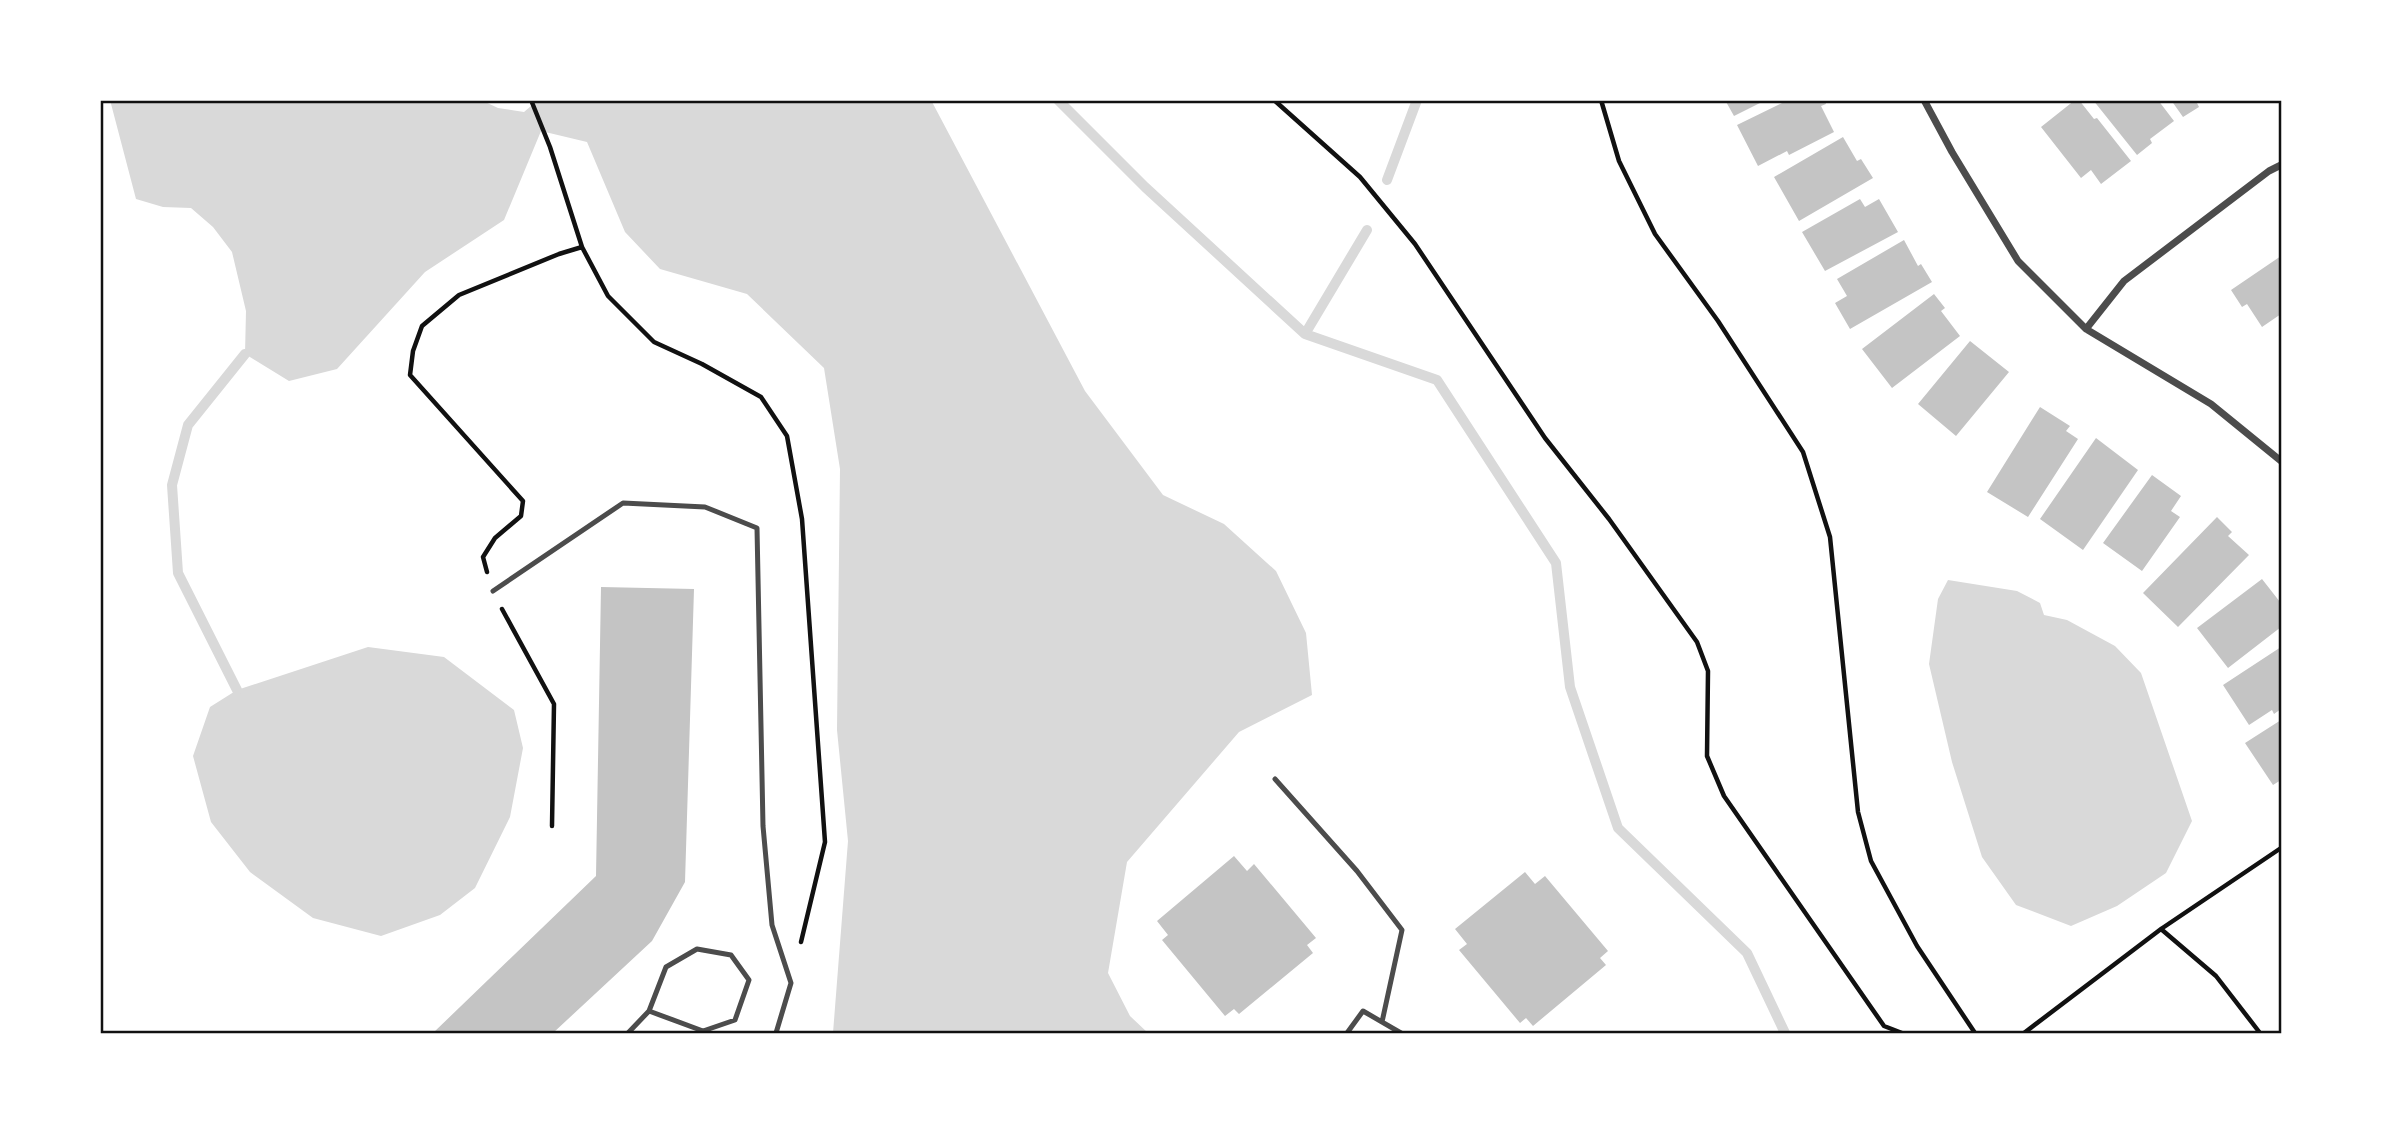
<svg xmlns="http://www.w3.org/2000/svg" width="2381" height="1133" viewBox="0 0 2381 1133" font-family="'Sofia Sans Condensed',sans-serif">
	<rect width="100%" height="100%" fill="#fff"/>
	<!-- water -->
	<path fill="#d9d9d9" d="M 110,100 L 481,100 L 498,108 L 524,112 L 538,100 L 931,100 L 1085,391 L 1163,495 L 1224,524 L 1276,571 L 1306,633 L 1312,695 L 1239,732 L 1127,862 L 1108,973 L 1130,1016 L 1148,1033 L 833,1033 L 848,841 L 837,730 L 840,469 L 824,368 L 747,294 L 660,269 L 625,232 L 587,142 L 541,131 L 504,220 L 425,272 L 337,369 L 289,381 L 245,354 L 246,311 L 232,252 L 213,227 L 191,208 L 163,207 L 136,199 Z
		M 1948,580 L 2017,591 L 2040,603 L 2044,615 L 2067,620 L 2115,646 L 2141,673 L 2192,821 L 2166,873 L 2117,906 L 2071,926 L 2016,905 L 1982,857 L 1952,762 L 1929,664 L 1938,599 Z
		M 368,647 L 444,657 L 514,710 L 523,748 L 510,817 L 475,888 L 440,915 L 381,936 L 313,918 L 250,872 L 211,822 L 193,756 L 210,707 L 237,690 Z"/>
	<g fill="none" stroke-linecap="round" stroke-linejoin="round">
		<!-- stream -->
		<path stroke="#d9d9d9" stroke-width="10" d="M 1058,100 L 1145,187 L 1305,334 L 1437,380 L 1556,563 L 1570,687 L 1618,828 L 1747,953 L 1785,1033
			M 1387,180 L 1417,100
			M 1305,334 L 1367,230
			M 237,690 L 178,573 L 172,485 L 188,425 L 245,354"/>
	</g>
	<!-- building -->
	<path fill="#c4c4c4" d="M 1725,100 L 1766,100 L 1734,116 Z
		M 1788,100 L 1825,100 L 1826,104 L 1821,106 L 1834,132 L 1789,155 L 1787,151 L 1758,166 L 1737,125 Z
		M 2075,100 L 2079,100 L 2094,119 L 2097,118 L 2131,161 L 2101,184 L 2091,170 L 2081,178 L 2041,127 Z
		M 2093,100 L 2158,100 L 2174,121 L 2150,139 L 2152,143 L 2137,155 Z
		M 2171,100 L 2202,100 L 2197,103 L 2199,107 L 2183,117 Z
		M 1843,137 L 1857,161 L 1861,159 L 1873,178 L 1799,221 L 1774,177 Z
		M 1860,199 L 1865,207 L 1879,199 L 1898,232 L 1825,271 L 1802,232 Z
		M 1904,240 L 1918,266 L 1921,264 L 1932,282 L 1850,329 L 1835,303 L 1847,296 L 1837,279 Z
		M 2281,256 L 2281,314 L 2262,327 L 2247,304 L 2242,307 L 2231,290 Z
		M 1934,294 L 1945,308 L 1941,311 L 1960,336 L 1892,388 L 1862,349 Z
		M 1970,341 L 2009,372 L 1956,436 L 1918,404 Z
		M 2040,407 L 2070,426 L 2066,431 L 2078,439 L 2028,517 L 1987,492 Z
		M 2096,438 L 2138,470 L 2083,550 L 2040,519 Z
		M 2152,475 L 2181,496 L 2171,511 L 2180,517 L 2142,571 L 2103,543 Z
		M 2217,517 L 2232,532 L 2228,536 L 2249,555 L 2178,627 L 2143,593 Z
		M 2262,579 L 2280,602 L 2281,600 L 2281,627 L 2228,668 L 2197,628 Z
		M 601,587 L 694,589 L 685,882 L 652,941 L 553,1033 L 433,1033 L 596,876 Z
		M 2281,647 L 2281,709 L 2274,714 L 2272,710 L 2249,725 L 2223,685 Z
		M 2281,720 L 2281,780 L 2273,785 L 2245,743 Z
		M 1234,856 L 1247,871 L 1254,864 L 1316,938 L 1307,945 L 1313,953 L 1239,1014 L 1234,1009 L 1225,1016 L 1162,940 L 1168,935 L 1157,921 Z
		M 1525,872 L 1535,884 L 1545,876 L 1608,951 L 1600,958 L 1606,965 L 1533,1026 L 1526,1018 L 1520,1023 L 1459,950 L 1467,944 L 1455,929 Z"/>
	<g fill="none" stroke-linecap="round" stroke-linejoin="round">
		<!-- path -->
		<path stroke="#111" stroke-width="4.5" d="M 531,100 L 550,147 L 582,247
			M 1274,100 L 1360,177 L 1415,244 L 1545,438 L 1609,519 L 1697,642 L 1708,671 L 1707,756 L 1724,796 L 1884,1026 L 1902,1033
			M 1601,100 L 1619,161 L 1655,234 L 1718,321 L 1803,452 L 1830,537 L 1858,812 L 1871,861 L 1917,946 L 1975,1033
			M 487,572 L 483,557 L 495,538 L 521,516 L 523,501 L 410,375 L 413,351 L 422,326 L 459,295 L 559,254 L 582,247 L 608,296 L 654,342 L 702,364 L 761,397 L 787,436 L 802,519 L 825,842 L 801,942
			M 502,609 L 554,704 L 552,826
			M 2161,929 L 2216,976 L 2260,1033
			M 2024,1033 L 2161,929 L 2281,848"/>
		<!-- service -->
		<path stroke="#4c4c4c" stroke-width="5" d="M 493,591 L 623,503 L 705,507 L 757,528 L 763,826 L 772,925 L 791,983 L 776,1033
			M 1275,779 L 1357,871 L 1402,930 L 1382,1022
			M 628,1033 L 649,1011 L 666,967 L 697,949 L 731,955 L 749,980 L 735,1020 L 703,1031 L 649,1011
			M 1347,1033 L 1363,1011 L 1401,1033"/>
		<!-- minor -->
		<path stroke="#4c4c4c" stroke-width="7" d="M 1924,100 L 1952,152 L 2018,261 L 2086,329 L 2211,404 L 2281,461
			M 2086,329 L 2124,281 L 2269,171 L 2281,165"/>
	</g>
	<!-- border -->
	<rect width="2381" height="1133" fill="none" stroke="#ffffff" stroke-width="203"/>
	<rect x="102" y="102" width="2178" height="930" fill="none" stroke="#111" stroke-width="2.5"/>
</svg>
